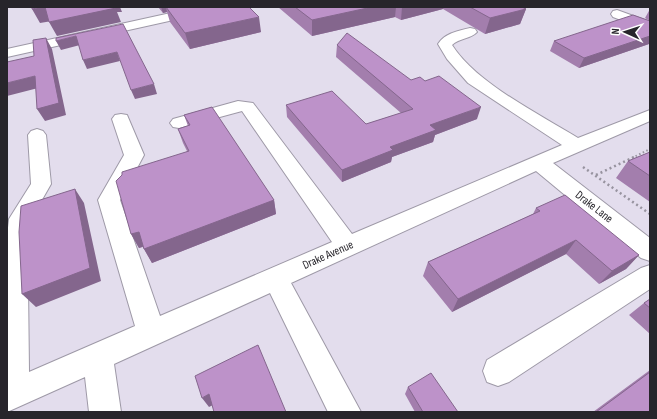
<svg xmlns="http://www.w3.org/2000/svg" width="657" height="419" viewBox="0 0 657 419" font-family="'Sofia Sans Condensed',sans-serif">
	<rect width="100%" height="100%" fill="#e3dded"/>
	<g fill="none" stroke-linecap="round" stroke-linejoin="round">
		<defs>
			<path id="minor" d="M 198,7 L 220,7 L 214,11 L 7,57 L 7,49 Z
				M 617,10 L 650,22 L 650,31 L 613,17 L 611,14 L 613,11 Z
				M 470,28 L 475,29 L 477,32 C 471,39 459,38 452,45 C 476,83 539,114 578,138 L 650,110 L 650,121 L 553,163 L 650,238 L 650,261 L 641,258 L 536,171 L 291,283 L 361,412 L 328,412 L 270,293 L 114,364 L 121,412 L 89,412 L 85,377 L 7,412 L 7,236 L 9,219 L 31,184 L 28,135 L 31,131 L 37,129 L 43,131 L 46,135 L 51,184 L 31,219 L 28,284 L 29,372 L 135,326 L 98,200 L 124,155 L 112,119 L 115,115 L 121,114 L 127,115 L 144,155 L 120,200 L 160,316 L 332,242 L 242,111 L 179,128 L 173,127 L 170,123 L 173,119 L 238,101 L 253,103 L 352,234 L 562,145 L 468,83 L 447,59 L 438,44 C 445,33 458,31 470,28 Z
				M 650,265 L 650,289 L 509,382 L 498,386 L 487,382 L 483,371 L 487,360 L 641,268 Z"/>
		</defs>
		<!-- minor casing -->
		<use href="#minor" stroke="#9e99a7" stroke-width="2"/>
		<!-- path-far1 -->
		<path stroke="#97939f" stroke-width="2" stroke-dasharray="1.5 2.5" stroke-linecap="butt" d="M 632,158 L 650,149"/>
		<!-- path -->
		<path stroke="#97939f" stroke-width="2.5" stroke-dasharray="2 3" stroke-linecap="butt" d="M 583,167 L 650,214
			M 596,175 L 634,157"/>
		<!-- minor -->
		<use href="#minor" fill="#fff" fill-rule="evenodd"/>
	</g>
	<!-- wall -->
	<path fill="#a37ead" d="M 158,7 L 249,7 L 261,32 L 190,49 L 170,22 L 167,12 L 163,13 Z
		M 278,7 L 522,7 L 526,9 L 520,24 L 485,34 L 443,9 L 401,20 L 395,17 L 312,36 Z
		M 650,9 L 650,21 L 645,18 Z
		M 650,21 L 650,45 L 649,44 L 579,68 L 550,51 L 554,41 Z
		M 337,45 L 411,80 L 477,119 L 435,135 L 433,142 L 392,157 L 391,162 L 342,182 L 287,117 L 286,105 L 366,124 L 401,113 L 336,57 Z
		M 184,115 L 274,200 L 276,214 L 152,263 L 144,249 L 143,247 L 139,248 L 131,234 L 187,151 L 183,143 L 178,129 L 188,126 Z
		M 650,152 L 650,202 L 616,178 L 628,161 Z
		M 536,208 L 639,255 L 626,269 L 599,284 L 566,254 L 452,312 L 423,276 L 428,262 L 533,214 Z
		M 650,299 L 650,334 L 629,315 L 644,303 Z
		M 650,370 L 650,412 L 593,412 Z
		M 408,387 L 458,412 L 415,412 L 405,394 Z"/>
	<!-- shaded-wall -->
	<path fill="#84668d" d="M 42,7 L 45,7 L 52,21 L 40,23 L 32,9 Z
		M 114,7 L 120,7 L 122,12 L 117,12 L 121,22 L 57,36 L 49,22 Z
		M 161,7 L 191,7 L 166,7 L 167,12 L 163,13 Z
		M 372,7 L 396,7 L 395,17 L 312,36 L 312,20 Z
		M 402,7 L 444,7 L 443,9 L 401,20 Z
		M 526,9 L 520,24 L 485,34 L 490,18 Z
		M 259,17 L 261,32 L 190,49 L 185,33 Z
		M 76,36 L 80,45 L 61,50 L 56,41 Z
		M 650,36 L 650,42 L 649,44 L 579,68 L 584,58 Z
		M 46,38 L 52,49 L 66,115 L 45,121 L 37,109 Z
		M 117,52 L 120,61 L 87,69 L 83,60 Z
		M 35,76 L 42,87 L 7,96 L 7,83 Z
		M 154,84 L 157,94 L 135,99 L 131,90 Z
		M 481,107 L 477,119 L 435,135 L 433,142 L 392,157 L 391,162 L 342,182 L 342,170 L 390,147 L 430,125 Z
		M 75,189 L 84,203 L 101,281 L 36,307 L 22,294 Z
		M 274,200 L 276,214 L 152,263 L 144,249 Z
		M 139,232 L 147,245 L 139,248 L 131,234 Z
		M 576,240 L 566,254 L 452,312 L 458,299 Z
		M 639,255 L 626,269 L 599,284 L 612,271 Z
		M 209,394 L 215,404 L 209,407 L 202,398 Z"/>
	<!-- building -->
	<path fill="#bd92c9" stroke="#84668d" d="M 32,7 L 42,7 L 32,9 Z
		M 45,7 L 115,7 L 116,8 L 49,22 Z
		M 166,7 L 249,7 L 259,17 L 185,33 Z
		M 295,7 L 372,7 L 312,20 Z
		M 470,7 L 522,7 L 526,9 L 490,18 Z
		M 633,15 L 650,21 L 650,36 L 584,58 L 554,41 Z
		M 123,24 L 154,84 L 131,90 L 117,52 L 83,60 L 76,36 L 56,41 L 56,38 Z
		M 347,33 L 411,80 L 420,77 L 425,81 L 439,76 L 481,107 L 430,125 L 436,130 L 390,147 L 393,150 L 342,170 L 286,105 L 332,91 L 366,124 L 413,109 L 337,45 Z
		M 46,38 L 59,103 L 37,109 L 35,76 L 7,83 L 7,62 L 34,56 L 33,40 Z
		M 212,107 L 274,200 L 144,249 L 139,232 L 131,234 L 116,181 L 122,175 L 122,172 L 189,151 L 178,129 L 190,125 L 184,115 Z
		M 650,152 L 650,176 L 628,161 Z
		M 75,189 L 90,268 L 22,294 L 19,232 L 21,206 Z
		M 565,195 L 639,255 L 612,271 L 576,240 L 458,299 L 428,262 L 540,211 L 536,208 Z
		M 650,299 L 650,308 L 644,303 Z
		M 258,345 L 286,412 L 214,412 L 209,394 L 202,398 L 195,376 Z
		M 650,372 L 650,412 L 596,412 Z
		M 431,373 L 458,412 L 423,412 L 408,387 Z"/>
	<g text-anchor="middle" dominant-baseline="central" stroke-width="3.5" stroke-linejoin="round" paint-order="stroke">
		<!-- street labels -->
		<g font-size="12" fill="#27252b" stroke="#fff">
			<text transform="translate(594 207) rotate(38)">Drake Lane</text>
			<text transform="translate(328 255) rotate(-24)">Drake Avenue</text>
		</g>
	</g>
	<!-- border -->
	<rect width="657" height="419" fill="none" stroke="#27252b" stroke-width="16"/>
	<!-- north arrow -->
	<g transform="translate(625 32) rotate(273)" stroke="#ffffff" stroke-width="3" paint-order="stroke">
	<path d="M0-3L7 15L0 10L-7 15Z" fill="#27252b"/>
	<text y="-6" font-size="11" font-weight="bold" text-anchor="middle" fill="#27252b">N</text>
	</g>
</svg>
